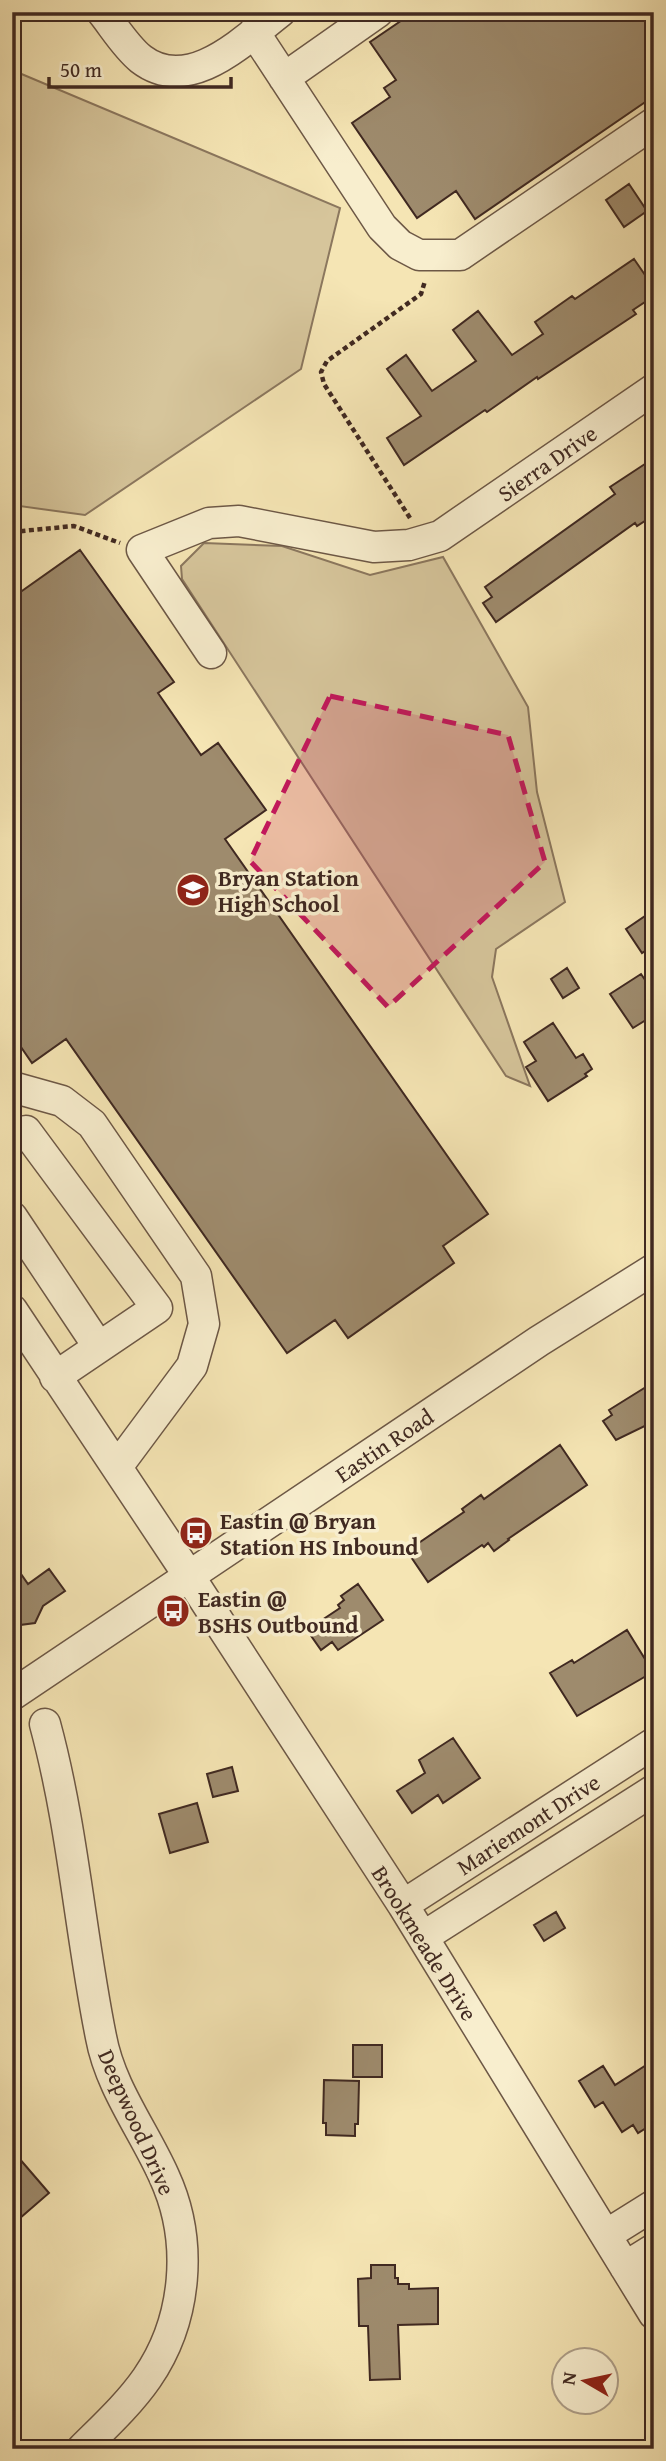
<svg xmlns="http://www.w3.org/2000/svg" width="666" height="2461" viewBox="0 0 666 2461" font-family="'Gentium Book Plus',serif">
	<rect width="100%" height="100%" fill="#f5e5b4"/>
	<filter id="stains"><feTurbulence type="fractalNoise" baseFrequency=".00286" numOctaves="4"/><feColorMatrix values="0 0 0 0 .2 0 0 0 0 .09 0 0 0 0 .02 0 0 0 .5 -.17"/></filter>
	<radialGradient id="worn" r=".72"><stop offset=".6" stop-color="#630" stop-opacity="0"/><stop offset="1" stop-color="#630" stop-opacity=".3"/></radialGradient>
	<!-- green -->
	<path fill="#d6c59b" stroke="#8b775e" stroke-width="2" d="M 12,70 L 340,208 L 301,369 L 85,515 L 12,505 Z
		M 204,543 L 282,546 L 370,575 L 443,557 L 528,707 L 537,792 L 565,902 L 496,949 L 492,977 L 530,1086 L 506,1076 L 182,579 L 181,566 Z"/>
	<!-- building -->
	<path fill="#9e8b6d" stroke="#402921" stroke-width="2" d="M 414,12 L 654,12 L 654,96 L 475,219 L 456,191 L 417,218 L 352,123 L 390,97 L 384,88 L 396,80 L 370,42 Z
		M 629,184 L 647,211 L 624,227 L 606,200 Z
		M 634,259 L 654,288 L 654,296 L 633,310 L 636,314 L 538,379 L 537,377 L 487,412 L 485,410 L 404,465 L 387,438 L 421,416 L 387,369 L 406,355 L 432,391 L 476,361 L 453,330 L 478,311 L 512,355 L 543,334 L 535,322 L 572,296 L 575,299 Z
		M 654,458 L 654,515 L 637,526 L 635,523 L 496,622 L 483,603 L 492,597 L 485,587 L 615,494 L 610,487 Z
		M 80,550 L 174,682 L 158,693 L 201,755 L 218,743 L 266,810 L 225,839 L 488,1214 L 443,1246 L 454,1263 L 348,1338 L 335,1320 L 287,1353 L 66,1039 L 32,1063 L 12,1034 L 12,598 Z
		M 654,910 L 654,945 L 642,953 L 626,929 Z
		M 567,968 L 579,988 L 563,998 L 551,979 Z
		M 641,974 L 654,993 L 654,1015 L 633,1028 L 610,994 Z
		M 553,1023 L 576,1058 L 583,1054 L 592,1069 L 585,1074 L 587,1076 L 548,1101 L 526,1067 L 536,1061 L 524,1042 Z
		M 654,1382 L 654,1417 L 651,1423 L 616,1440 L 603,1421 L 612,1415 L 609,1410 Z
		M 560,1445 L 587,1485 L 508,1539 L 509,1540 L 494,1551 L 488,1543 L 484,1547 L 482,1545 L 428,1582 L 407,1551 L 464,1512 L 462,1509 L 481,1495 L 484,1499 Z
		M 12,1561 L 28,1584 L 49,1569 L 65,1591 L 43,1606 L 35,1623 L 12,1626 Z
		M 358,1584 L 383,1620 L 338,1650 L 332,1642 L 321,1650 L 307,1630 L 340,1608 L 338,1605 L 344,1600 L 341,1596 Z
		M 627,1630 L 653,1672 L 577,1716 L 550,1673 L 572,1660 L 574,1663 Z
		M 453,1738 L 480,1778 L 443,1803 L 438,1795 L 412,1813 L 397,1791 L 425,1773 L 419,1760 Z
		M 232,1767 L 238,1791 L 213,1797 L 207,1774 Z
		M 197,1803 L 208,1842 L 170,1853 L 159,1814 Z
		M 556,1912 L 565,1928 L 544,1941 L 534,1925 Z
		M 353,2045 L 382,2045 L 382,2077 L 353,2077 Z
		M 654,2060 L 654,2123 L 638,2133 L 633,2125 L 622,2132 L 603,2102 L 595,2107 L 579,2081 L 603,2066 L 615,2085 Z
		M 324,2080 L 359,2081 L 358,2124 L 355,2124 L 355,2136 L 326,2135 L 326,2123 L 323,2123 Z
		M 12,2150 L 49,2193 L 12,2225 Z
		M 371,2265 L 395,2265 L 395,2278 L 398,2278 L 398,2284 L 409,2284 L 409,2289 L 438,2288 L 438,2324 L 398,2325 L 400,2379 L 370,2380 L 368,2326 L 359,2326 L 358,2279 L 371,2278 Z"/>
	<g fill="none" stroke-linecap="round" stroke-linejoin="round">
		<defs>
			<path id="minor" d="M 102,12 C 114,27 126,47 141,59 C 189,96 244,40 280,12
				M 254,32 L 382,227 L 400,245 L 419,255 L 460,255 L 654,123
				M 284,78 L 378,12
				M 211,653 L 142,550 L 209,523 L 239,521 L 374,547 L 409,545 L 440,536 L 654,389
				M 12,1087 L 62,1101 L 92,1124 L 196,1276 L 204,1324 L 192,1366 L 117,1467
				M 12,1140 L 26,1131 L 157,1308 L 55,1377
				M 12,1217 L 98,1346
				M 12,1310 L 189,1576 L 403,1905 L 654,2314
				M 12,1695 L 539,1341 L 654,1269
				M 45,1724 C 73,1827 80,1933 101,2037 C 110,2087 144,2131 164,2176 C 194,2241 187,2320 147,2378 C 129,2404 104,2427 82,2449
				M 403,1905 L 654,1743
				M 423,1937 L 654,1790
				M 606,2235 L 654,2205
				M 625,2267 L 654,2249"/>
		</defs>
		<!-- minor casing -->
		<use href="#minor" stroke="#6d5846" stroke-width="33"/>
		<!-- path -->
		<path stroke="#402921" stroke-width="4.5" stroke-dasharray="5 3.5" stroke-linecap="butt" d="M 410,518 L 324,384 L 321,372 L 327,361 L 421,294 L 425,281
			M 12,532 L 74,526 L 120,543"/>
		<!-- minor -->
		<use href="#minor" stroke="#f8eece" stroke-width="30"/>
	</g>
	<!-- marked area -->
	<path fill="#c2185b" fill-opacity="0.2" stroke="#c2185b" stroke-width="5" stroke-dasharray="14 9" stroke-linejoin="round" d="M 330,696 L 508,735 L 545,862 L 388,1007 L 250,861 Z"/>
	<!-- icons -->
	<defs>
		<symbol id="school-disc" viewBox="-11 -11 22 22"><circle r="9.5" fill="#8f2418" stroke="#f8eece"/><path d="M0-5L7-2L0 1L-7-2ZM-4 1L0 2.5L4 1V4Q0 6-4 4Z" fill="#fff"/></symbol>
		<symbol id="bus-disc" viewBox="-11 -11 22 22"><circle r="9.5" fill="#8f2418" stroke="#f8eece"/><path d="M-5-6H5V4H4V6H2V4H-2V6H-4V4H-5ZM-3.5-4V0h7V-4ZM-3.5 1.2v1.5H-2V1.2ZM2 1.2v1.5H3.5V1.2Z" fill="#fff"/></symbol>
	</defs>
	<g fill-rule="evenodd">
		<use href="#school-disc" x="174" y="871" width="38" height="38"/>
		<use href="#bus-disc" x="177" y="1514" width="38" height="38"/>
		<use href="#bus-disc" x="154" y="1592" width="38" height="38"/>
	</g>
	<g text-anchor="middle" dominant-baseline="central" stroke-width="7" stroke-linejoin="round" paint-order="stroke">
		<!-- street labels -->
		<g font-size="23" fill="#402921" stroke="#f8eece">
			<text transform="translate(547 463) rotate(-35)">Sierra Drive</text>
			<text transform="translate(384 1445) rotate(-34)">Eastin Road</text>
			<text transform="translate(528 1824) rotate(-33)">Mariemont Drive</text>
			<text transform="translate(425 1943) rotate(58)">Brookmeade Drive</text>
			<text transform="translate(137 2122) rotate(66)">Deepwood Drive</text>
		</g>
		<!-- poi labels -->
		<g font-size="23" font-weight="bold" fill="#402921" stroke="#f8eece" text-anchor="start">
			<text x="218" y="877">Bryan Station<tspan x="218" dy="26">High School</tspan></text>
			<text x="220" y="1520">Eastin @ Bryan<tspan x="220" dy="26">Station HS Inbound</tspan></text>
			<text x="198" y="1598">Eastin @<tspan x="198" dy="26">BSHS Outbound</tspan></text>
		</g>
	</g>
	<!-- margin -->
	<rect width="666" height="2461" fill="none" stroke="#f5e5b4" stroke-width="42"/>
	<rect x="14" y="14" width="638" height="2433" fill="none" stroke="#402921" stroke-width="3.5"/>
	<rect x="21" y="21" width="624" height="2419" fill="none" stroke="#402921" stroke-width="2"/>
	<!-- north arrow -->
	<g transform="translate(585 2381) rotate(279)"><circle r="33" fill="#f8eece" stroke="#ae9f89" stroke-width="2"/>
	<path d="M0-5L12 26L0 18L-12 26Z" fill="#8f2418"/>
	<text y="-10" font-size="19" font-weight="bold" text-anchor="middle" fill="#402921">N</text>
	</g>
	<!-- scale -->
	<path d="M49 77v10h182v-10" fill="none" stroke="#402921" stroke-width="3.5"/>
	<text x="60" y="77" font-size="21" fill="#402921" stroke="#f8eece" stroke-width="5" paint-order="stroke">50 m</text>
	<rect width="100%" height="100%" filter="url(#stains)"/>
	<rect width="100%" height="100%" fill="url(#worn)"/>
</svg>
